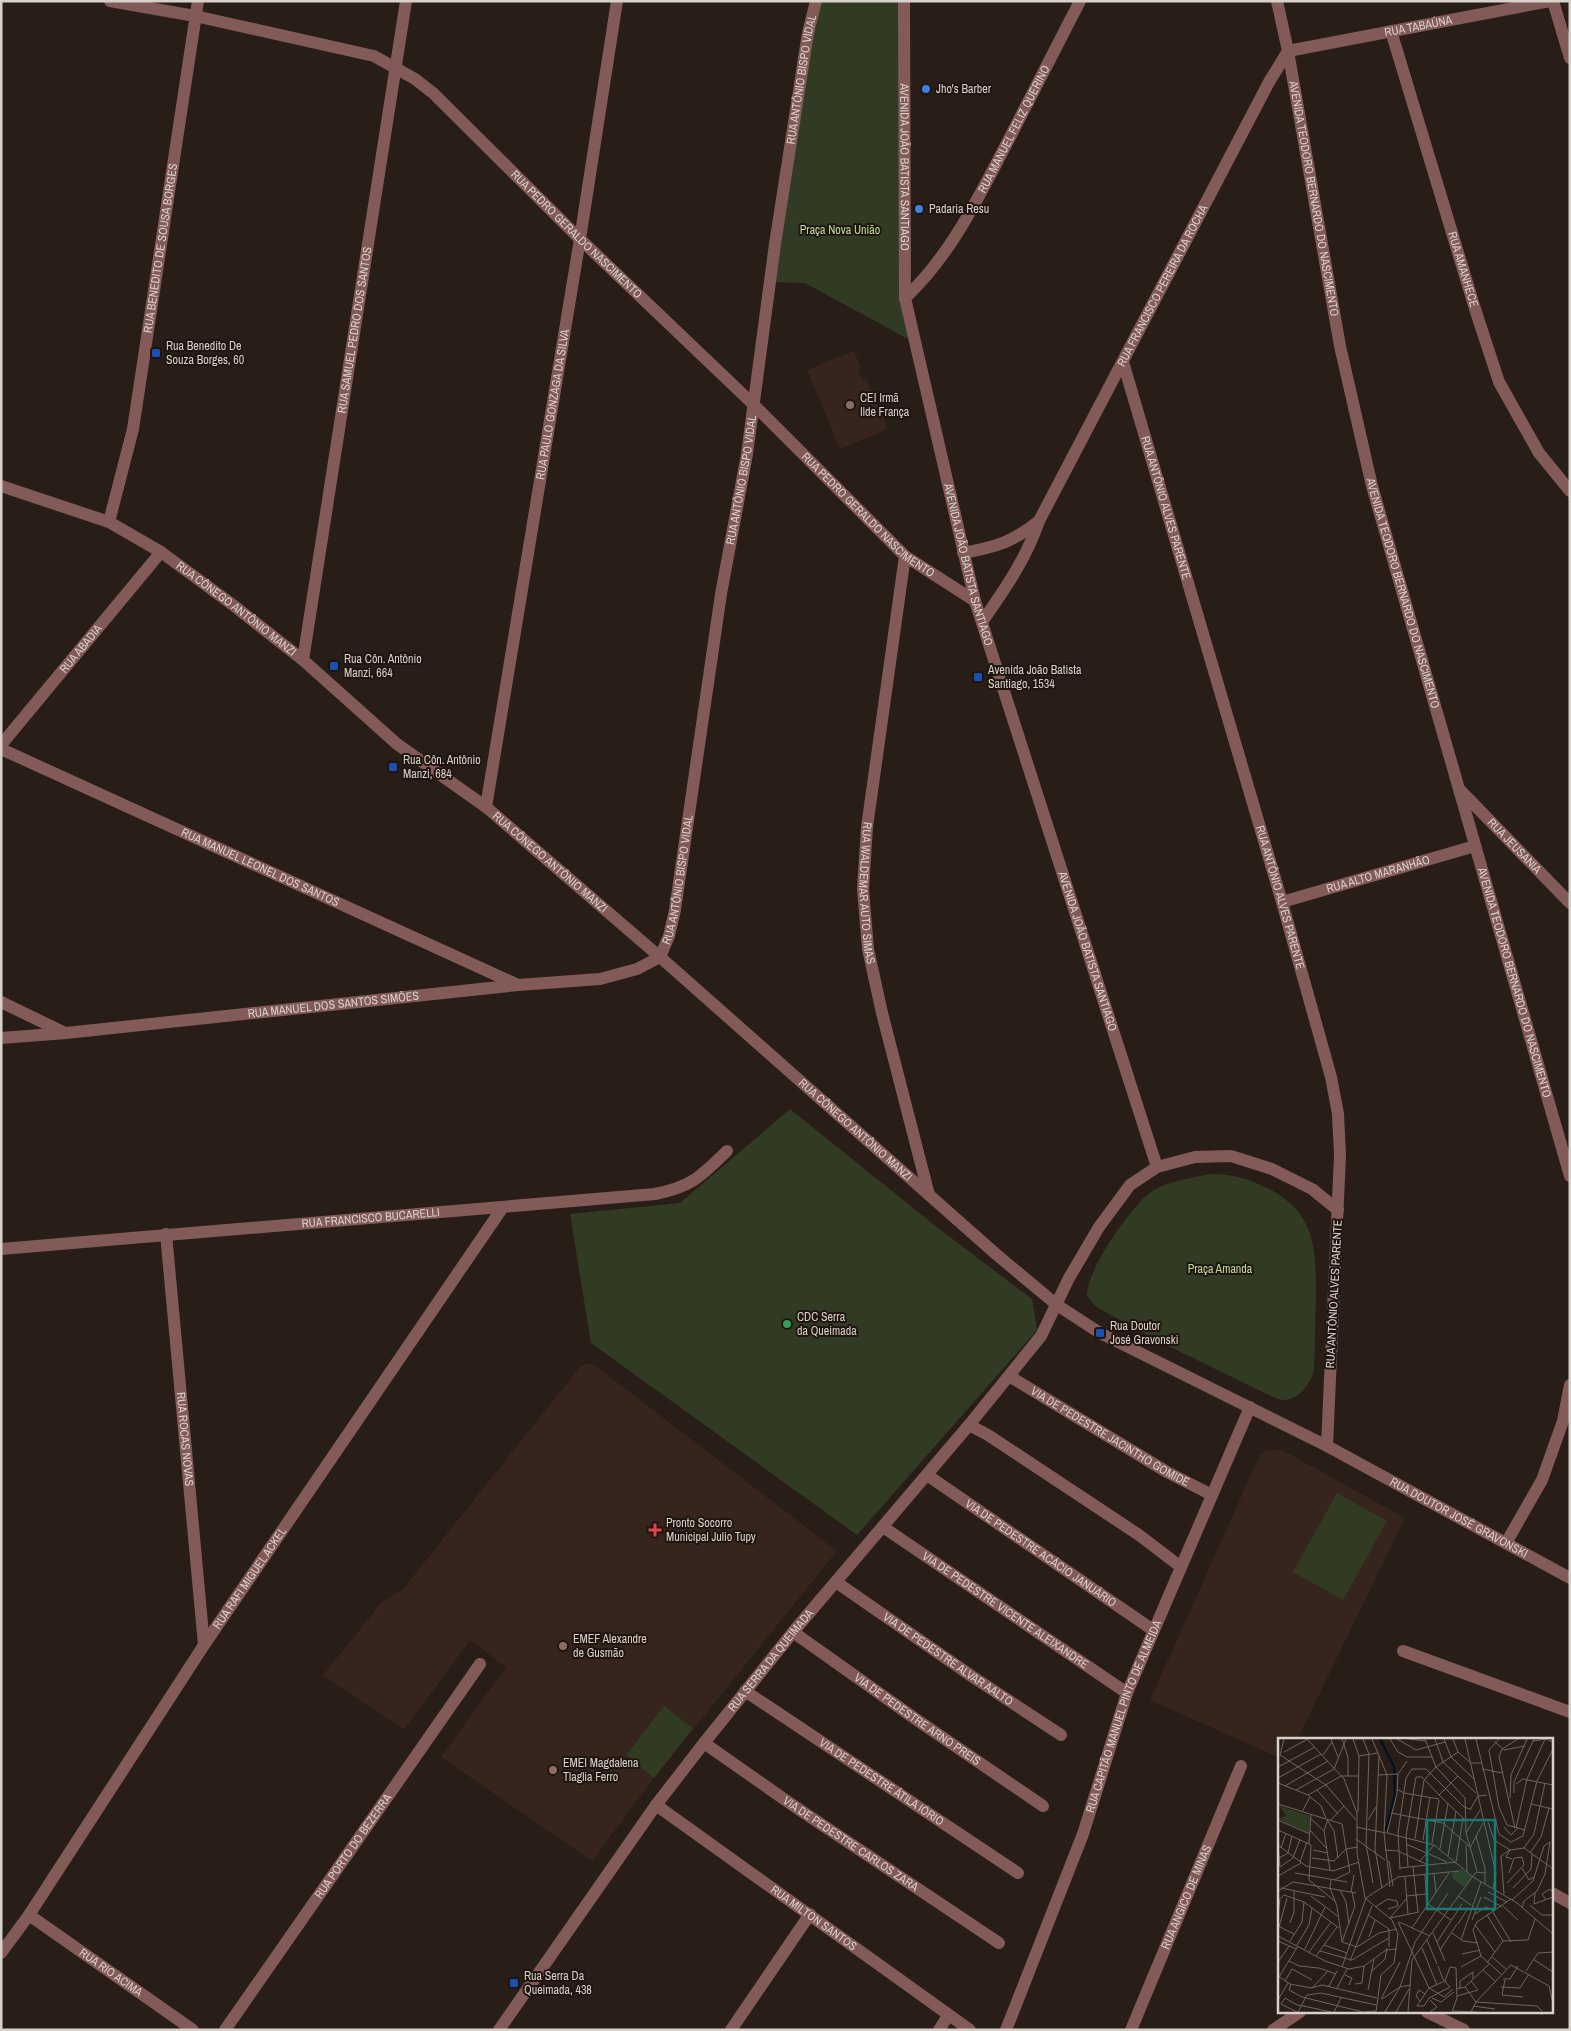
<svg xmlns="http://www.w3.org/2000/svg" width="1571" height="2031" viewBox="0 0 1571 2031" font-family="'Archivo Narrow',sans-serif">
	<rect width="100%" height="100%" fill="#291e17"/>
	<!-- built -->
	<path fill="#36251c" d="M 854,351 L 861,368 L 858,370 L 862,380 L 867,379 L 888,429 L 840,449 L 807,370 Z
		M 587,1363 L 593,1364 L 837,1551 L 654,1778 L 592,1861 L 441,1757 L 506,1667 L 470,1640 L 404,1730 L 323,1675 L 382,1602 L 403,1589 L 580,1367 Z
		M 1268,1449 L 1284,1451 L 1405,1518 L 1297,1740 L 1280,1740 L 1280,1758 L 1150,1700 L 1260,1455 Z"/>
	<!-- green -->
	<path fill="#313b24" d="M 816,1 L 901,1 L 908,339 L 805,283 L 770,282 Z
		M 790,1109 L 938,1228 L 1032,1299 L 1037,1330 L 857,1535 L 591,1343 L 570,1214 L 680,1203 Z
		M 1210,1174 C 1232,1174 1250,1179 1269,1189 C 1316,1213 1316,1250 1316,1297 C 1315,1321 1315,1346 1314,1370 C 1310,1387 1295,1404 1277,1399 L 1148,1336 L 1095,1306 L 1087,1296 C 1086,1271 1131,1206 1151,1192 C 1168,1181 1191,1178 1210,1174 Z
		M 1337,1493 L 1387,1521 L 1343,1600 L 1293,1572 Z
		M 664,1706 L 693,1728 L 654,1778 L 626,1755 Z"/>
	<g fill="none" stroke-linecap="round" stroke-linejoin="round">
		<!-- minor -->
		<g stroke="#825a57" stroke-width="12">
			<path id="s1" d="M 110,1 L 195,16 L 374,56 L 415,79 L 433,93 L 580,239 L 754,405 L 905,556 L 975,601"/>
			<path id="s2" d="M 904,1 L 905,298 L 975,601 L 1157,1167"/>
			<path id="s3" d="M 1277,1 L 1288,51 L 1340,346 L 1372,486 L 1570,1176"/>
			<path d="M 1553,1 L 1570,58"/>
			<path id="s4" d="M 1391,31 L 1476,312 L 1499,382 L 1539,453 L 1570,491"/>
			<path id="s5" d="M 905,298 C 951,255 978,198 1007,143 C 1031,96 1056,48 1080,1"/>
			<path id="s6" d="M 1123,362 L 1282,902 L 1331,1077 L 1338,1114 L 1340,1155 L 1327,1446"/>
			<path id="s7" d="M 1,486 L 109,522 L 161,552 L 233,605 L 303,660 L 397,744 L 486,807 L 660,957 L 997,1255 L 1057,1305 L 1100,1333 L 1327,1446 L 1570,1578"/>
			<path id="s8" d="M 109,522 L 133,429 L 198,1"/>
			<path d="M 963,553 C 996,547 1013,542 1039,521"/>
			<path id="s9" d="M 905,556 L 867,827 L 863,889 L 868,949 L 882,1013 L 929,1195"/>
			<path id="s10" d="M 982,622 C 1005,589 1026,559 1039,521 L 1269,82 L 1288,51 L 1550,1"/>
			<path id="s11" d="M 303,660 L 406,1"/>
			<path id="s12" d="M 1,745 L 161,552"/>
			<path id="s13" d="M 1,749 L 518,985"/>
			<path id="s14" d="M 1460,790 L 1570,903"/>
			<path id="s15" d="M 486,807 L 580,239 L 617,1"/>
			<path id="s16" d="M 1282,902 L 1475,846"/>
			<path d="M 1,1002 L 63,1032"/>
			<path id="s17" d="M 1,1038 L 66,1033 L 518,985 L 600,979 L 637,969 L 660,957 L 669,936 L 675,910 L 721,594 L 747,454 L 775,244 L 800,84 L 808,33 L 816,1"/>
			<path id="s18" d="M 166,1234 L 204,1645"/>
			<path id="s19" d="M 1,1249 L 655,1194 C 692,1187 701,1176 727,1151"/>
			<path id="s20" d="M 1009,1376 L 1167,1472 L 1212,1495"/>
			<path d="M 969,1425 L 988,1435 L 1139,1535 L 1181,1567"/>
			<path id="s21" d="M 927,1475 L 1153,1630"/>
			<path id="s22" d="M 883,1527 L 1127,1693"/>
			<path d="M 1506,1543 L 1542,1480 L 1563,1421 L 1570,1385"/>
			<path id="s23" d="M 836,1582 L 973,1677 L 1061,1735"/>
			<path id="s24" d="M 793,1632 L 917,1720 L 1043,1806"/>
			<path d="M 1403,1651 L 1570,1712"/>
			<path id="s25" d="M 745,1691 L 1018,1873"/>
			<path id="s26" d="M 704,1743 L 794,1806 L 999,1943"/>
			<path id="s27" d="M 656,1805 L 970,2030"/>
			<path d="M 1552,1893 L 1570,1903"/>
			<path id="s28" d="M 29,1915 L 193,2030"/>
			<path id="s29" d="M 1,1953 L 29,1915 L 204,1645 L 503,1207"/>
			<path d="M 1427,2012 L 1464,2030"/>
			<path id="s30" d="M 225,2030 L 480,1664"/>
			<path id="s31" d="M 499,2030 L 656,1805 L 704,1743 L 793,1632 L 969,1425 L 1041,1336 L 1069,1278 L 1099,1227 L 1130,1185 L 1157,1167 L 1195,1157 L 1231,1156 L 1272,1169 L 1312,1189 L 1338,1210"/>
			<path d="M 731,2030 L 810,1914"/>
			<path d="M 939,2030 L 948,2016"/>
			<path id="s32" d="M 1006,2030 L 1083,1834 L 1127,1693 L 1250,1407"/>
			<path id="s33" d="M 1131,2030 L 1241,1766"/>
			<path d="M 1273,2030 L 1300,2012"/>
		</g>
	</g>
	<!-- markers -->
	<g fill="#3f7fe0" stroke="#20150e" stroke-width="2">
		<circle cx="926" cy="89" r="5"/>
		<circle cx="919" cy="209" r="5"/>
	</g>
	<g fill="#1a4fb4" stroke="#20150e" stroke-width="2">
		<rect x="151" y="348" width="10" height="10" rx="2.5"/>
		<rect x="329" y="661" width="10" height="10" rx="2.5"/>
		<rect x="973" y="672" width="10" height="10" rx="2.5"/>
		<rect x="388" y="762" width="10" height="10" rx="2.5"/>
		<rect x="1095" y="1328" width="10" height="10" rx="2.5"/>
		<rect x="509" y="1978" width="10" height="10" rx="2.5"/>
	</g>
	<g fill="#8d6e63" stroke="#20150e" stroke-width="2">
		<circle cx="850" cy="405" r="5"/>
		<circle cx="563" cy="1646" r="5"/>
		<circle cx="553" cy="1770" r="5"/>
	</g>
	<circle fill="#2e9e5b" stroke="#20150e" stroke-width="2" cx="787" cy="1324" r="5"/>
	<path fill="#e0444e" stroke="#20150e" stroke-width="2" d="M652.5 1522.5h5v5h5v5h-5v5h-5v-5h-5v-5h5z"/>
	<g text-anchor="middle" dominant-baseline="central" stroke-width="4" stroke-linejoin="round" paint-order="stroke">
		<!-- street labels -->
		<g font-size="12" fill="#d8d0cb" stroke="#20150e">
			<text stroke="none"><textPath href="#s10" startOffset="781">RUA TABAÚNA</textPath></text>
			<text stroke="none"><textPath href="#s17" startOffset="1556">RUA ANTÔNIO BISPO VIDAL</textPath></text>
			<text stroke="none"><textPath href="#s5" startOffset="202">RUA MANUEL FELIZ QUERINO</textPath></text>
			<text stroke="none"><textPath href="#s2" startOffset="166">AVENIDA JOÃO BATISTA SANTIAGO</textPath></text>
			<text stroke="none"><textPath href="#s3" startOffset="201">AVENIDA TEODORO BERNARDO DO NASCIMENTO</textPath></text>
			<text stroke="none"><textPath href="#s1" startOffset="541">RUA PEDRO GERALDO NASCIMENTO</textPath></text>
			<text stroke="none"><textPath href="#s8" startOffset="279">RUA BENEDITO DE SOUSA BORGES</textPath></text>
			<text stroke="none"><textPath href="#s4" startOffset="249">RUA AMANHECE</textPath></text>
			<text stroke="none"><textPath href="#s10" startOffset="382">RUA FRANCISCO PEREIRA DA ROCHA</textPath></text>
			<text stroke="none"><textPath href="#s11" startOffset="334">RUA SAMUEL PEDRO DOS SANTOS</textPath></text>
			<text stroke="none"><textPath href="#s15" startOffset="408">RUA PAULO GONZAGA DA SILVA</textPath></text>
			<text stroke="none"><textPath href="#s17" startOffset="1151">RUA ANTÔNIO BISPO VIDAL</textPath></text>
			<text stroke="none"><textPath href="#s6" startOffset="152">RUA ANTÔNIO ALVES PARENTE</textPath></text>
			<text stroke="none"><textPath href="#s1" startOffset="946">RUA PEDRO GERALDO NASCIMENTO</textPath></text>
			<text stroke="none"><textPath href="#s2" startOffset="571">AVENIDA JOÃO BATISTA SANTIAGO</textPath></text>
			<text stroke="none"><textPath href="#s3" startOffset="606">AVENIDA TEODORO BERNARDO DO NASCIMENTO</textPath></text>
			<text stroke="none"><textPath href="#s7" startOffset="268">RUA CÔNEGO ANTÔNIO MANZI</textPath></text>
			<text stroke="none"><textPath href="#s12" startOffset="125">RUA ABADIA</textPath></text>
			<text stroke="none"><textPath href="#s14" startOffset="78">RUA JEUSANIA</textPath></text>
			<text stroke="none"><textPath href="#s7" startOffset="672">RUA CÔNEGO ANTÔNIO MANZI</textPath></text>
			<text stroke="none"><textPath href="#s13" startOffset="285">RUA MANUEL LEONEL DOS SANTOS</textPath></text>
			<text stroke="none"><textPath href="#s16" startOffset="100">RUA ALTO MARANHÃO</textPath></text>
			<text stroke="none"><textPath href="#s17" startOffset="746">RUA ANTÔNIO BISPO VIDAL</textPath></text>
			<text stroke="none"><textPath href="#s9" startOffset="340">RUA WALDEMAR AUTO SIMAS</textPath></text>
			<text stroke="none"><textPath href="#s6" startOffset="558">RUA ANTÔNIO ALVES PARENTE</textPath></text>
			<text stroke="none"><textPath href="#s2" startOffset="976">AVENIDA JOÃO BATISTA SANTIAGO</textPath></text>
			<text stroke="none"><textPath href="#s3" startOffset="1011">AVENIDA TEODORO BERNARDO DO NASCIMENTO</textPath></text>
			<text stroke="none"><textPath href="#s17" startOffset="334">RUA MANUEL DOS SANTOS SIMÕES</textPath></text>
			<text stroke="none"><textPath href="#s7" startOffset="1078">RUA CÔNEGO ANTÔNIO MANZI</textPath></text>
			<text stroke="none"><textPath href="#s19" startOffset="371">RUA FRANCISCO BUCARELLI</textPath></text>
			<text transform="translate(1334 1294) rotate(-87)">RUA ANTÔNIO ALVES PARENTE</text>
			<text stroke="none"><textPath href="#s20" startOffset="118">VIA DE PEDESTRE JACINTHO GOMIDE</textPath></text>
			<text stroke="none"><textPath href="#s18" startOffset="206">RUA ROCAS NOVAS</textPath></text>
			<text stroke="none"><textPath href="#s7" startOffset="1800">RUA DOUTOR JOSÉ GRAVONSKI</textPath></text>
			<text stroke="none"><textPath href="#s21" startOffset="138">VIA DE PEDESTRE ACÁCIO JANUÁRIO</textPath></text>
			<text stroke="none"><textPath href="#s29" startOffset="450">RUA RAFI MIGUEL ACKEL</textPath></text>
			<text stroke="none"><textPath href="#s22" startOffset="148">VIA DE PEDESTRE VICENTE ALEIXANDRE</textPath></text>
			<text stroke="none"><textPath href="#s23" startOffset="136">VIA DE PEDESTRE ALVAR AALTO</textPath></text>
			<text stroke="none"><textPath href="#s31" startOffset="459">RUA SERRA DA QUEIMADA</textPath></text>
			<text stroke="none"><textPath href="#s32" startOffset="335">RUA CAPITÃO MANUEL PINTO DE ALMEIDA</textPath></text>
			<text stroke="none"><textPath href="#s24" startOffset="152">VIA DE PEDESTRE ARNO PREIS</textPath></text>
			<text stroke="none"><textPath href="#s25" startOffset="164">VIA DE PEDESTRE ÁTILA IÓRIO</textPath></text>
			<text stroke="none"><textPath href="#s26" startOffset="178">VIA DE PEDESTRE CARLOS ZARA</textPath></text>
			<text stroke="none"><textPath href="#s30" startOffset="224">RUA PORTO DO BEZERRA</textPath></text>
			<text stroke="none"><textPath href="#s33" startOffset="144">RUA ANGICO DE MINAS</textPath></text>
			<text stroke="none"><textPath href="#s27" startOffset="194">RUA MILTON SANTOS</textPath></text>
			<text stroke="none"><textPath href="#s28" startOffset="100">RUA RIO ACIMA</textPath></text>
		</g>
		<!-- poi labels -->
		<g font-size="12" fill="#d8d0cb" stroke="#20150e" text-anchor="start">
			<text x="936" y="89">Jho's Barber</text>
			<text x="929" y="209">Padaria Resu</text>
			<text x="166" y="346">Rua Benedito De<tspan x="166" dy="14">Souza Borges, 60</tspan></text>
			<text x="860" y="398">CEI Irmã<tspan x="860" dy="14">Ilde França</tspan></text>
			<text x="344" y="659">Rua Côn. Antônio<tspan x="344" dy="14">Manzi, 664</tspan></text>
			<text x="988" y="670">Avenida João Batista<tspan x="988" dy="14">Santiago, 1534</tspan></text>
			<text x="403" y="760">Rua Côn. Antônio<tspan x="403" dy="14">Manzi, 684</tspan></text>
			<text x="797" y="1317">CDC Serra<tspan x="797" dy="14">da Queimada</tspan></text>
			<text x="1110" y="1326">Rua Doutor<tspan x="1110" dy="14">José Gravonski</tspan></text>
			<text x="666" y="1523">Pronto Socorro<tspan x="666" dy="14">Municipal Julio Tupy</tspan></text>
			<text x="573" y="1639">EMEF Alexandre<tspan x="573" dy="14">de Gusmão</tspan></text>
			<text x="563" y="1763">EMEI Magdalena<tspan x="563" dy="14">Tlaglia Ferro</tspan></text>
			<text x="524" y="1976">Rua Serra Da<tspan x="524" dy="14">Queimada, 438</tspan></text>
		</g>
		<!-- park labels -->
		<g font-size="12" fill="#bfdb9d" stroke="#20150e">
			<text x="840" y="230">Praça Nova União</text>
			<text x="1220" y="1269">Praça Amanda</text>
		</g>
	</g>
	<!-- overview -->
	<g transform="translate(1278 1738)">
		<rect width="275" height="275" fill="#291e17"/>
		<path d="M 2,68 L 32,78 L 31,95 L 1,81 L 8,78 ZM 183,131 L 194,139 L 186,149 L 175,141 L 174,135 Z" fill="#313b24"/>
		<path fill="none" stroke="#00121d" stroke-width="2.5" d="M 102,1 L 116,29 L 117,57 L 108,92"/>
		<path fill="none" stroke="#6f655f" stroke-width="1" d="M 29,1 L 67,42M 53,1 L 60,19M 64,1 L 70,19 L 70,38M 75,1 L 81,18 L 80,74M 85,1 L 91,16 L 88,106 L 95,145M 94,1 L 109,37 L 106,95 L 112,149M 112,1 L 120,14 L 129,19 L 154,19M 119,1 L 138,12 L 167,4M 131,1 L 148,3M 147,1 L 158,29 L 187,60 L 188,95 L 199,133M 157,1 L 165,24 L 198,55M 166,1 L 173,19 L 196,41M 175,1 L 180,14 L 193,25 L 203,25M 187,1 L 218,136 L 215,150M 198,1 L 221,96 L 233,104 L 245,98 L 259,43 L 275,11M 221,1 L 211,12 L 221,69 L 229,87 L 247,92M 216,3 L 226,12 L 247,8M 255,3 L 268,1 L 275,4M 6,14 L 30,1M 2,17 L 48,47 L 78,82M 2,17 L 6,1M 45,17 L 54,4M 81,18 L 100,15M 101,18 L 97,111 L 104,150M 0,29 L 37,9M 204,31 L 224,35M 100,37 L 120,36M 0,40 L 43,16M 66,41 L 79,75 L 79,115 L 87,160 L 114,182 L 120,196 L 116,225 L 103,237 L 98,274M 146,42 L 158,29 L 180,14M 0,45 L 30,57 L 43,68 L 48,80M 238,46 L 245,41 L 275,47M 7,48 L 50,23M 119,51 L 126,55 L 161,61M 18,52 L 56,31 L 68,1M 39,52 L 60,76M 236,55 L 236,44 L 256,1M 30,57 L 63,38 L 81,38M 161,57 L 180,38M 163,59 L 186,81M 232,60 L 233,37 L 249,1M 0,66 L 64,86 L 72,134 L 56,142M 253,66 L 275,71M 192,72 L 200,58 L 209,57M 24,74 L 32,59M 113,75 L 165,85 L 191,108M 33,81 L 46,93M 50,81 L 46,93 L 52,132M 0,82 L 32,96M 53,82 L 66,68M 90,82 L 98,69M 50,83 L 56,93 L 60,120M 210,84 L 216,102 L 232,112 L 228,119 L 234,121M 78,89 L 108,95M 226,89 L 233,97 L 240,90M 237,90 L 221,19 L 224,11 L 240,1M 238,90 L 249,41 L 267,1M 0,92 L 33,107 L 31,142 L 58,164M 32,92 L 49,111M 109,95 L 156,107 L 195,139 L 239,165 L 275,196M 109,95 L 119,55 L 120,36 L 129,23M 188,95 L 202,72M 198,98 L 207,131 L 207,146M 78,101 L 107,122M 137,101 L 146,42M 145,102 L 152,59M 154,105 L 161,62M 31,106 L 33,76M 128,106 L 169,124M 0,107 L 28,128 L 55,133 L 81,124M 0,107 L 2,129M 188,107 L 189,134M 3,110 L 8,95M 192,110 L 205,85M 246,110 L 256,96 L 267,45M 246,110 L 275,131M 162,111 L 170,65M 35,112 L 50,115M 107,112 L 120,113 L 150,127M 252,115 L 263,99 L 271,70M 170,118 L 178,73M 1,120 L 10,115 L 14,98M 34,120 L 56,123 L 68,111 L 80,109M 111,123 L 115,148M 142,123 L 156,107M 22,124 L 29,104M 2,129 L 15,120 L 22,101M 130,129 L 128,98 L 138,39 L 144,39 L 163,59M 135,129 L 140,174M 122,130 L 178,124 L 185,80M 244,130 L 251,142 L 256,139M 122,132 L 120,95 L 128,40 L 134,31 L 148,31 L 186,69 L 192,71M 17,135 L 69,144M 156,136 L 158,154M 147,137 L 149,167M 0,138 L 23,125M 127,139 L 130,176M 53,142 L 52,150 L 59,168 L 64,204 L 79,209 L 101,195 L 119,191M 229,145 L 246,127 L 244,119 L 236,120 L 231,135M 3,150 L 47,159M 235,150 L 253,131 L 254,116M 62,152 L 68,164 L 71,186M 0,153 L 15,144 L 78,155M 73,154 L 76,137M 210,154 L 229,164M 257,155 L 256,166 L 275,159M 226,156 L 223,118 L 232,112 L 246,110M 33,158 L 61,179M 129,158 L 148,156M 180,158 L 193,167M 206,159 L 224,169M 234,162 L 255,143 L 266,108 L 272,104 L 267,136 L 259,153 L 246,163 L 244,170M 268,162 L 264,156 L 272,151 L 275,155M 0,163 L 6,157 L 26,164 L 61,190M 150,166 L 173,182M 252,167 L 264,177 L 274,177M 225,168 L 240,182M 97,169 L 110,161 L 119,163 L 120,168 L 110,171M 215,174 L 233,204M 197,176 L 208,169 L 217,173M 0,177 L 2,162M 90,177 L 111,191 L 111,209M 209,177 L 225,203M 112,180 L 141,174M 112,180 L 129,160M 194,182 L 203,159M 120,184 L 151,250M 121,184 L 152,198M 12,185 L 16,174 L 16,153M 180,186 L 190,170M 197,187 L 217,214M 0,188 L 16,196M 1,189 L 9,160M 134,190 L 171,135M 155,195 L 167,223M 174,195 L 185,203 L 200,205M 0,198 L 47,223 L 71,231 L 86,228 L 108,212 L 119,211M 91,199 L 97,182M 149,202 L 159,226M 183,202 L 203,144M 0,203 L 18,211M 12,203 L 24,184 L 26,164M 64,204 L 77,168 L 74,154M 159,204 L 184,166M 19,207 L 31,187 L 34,170M 46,207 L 69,215M 144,210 L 159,247M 27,211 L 47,169M 162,212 L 179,186M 42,213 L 74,222 L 111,200M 31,214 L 53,184M 184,216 L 202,212M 38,218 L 59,189M 214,219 L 228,231M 255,221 L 275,234M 134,222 L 198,134 L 207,135M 11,223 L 21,228 L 41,230 L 58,236M 72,223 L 94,168M 0,224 L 11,208M 209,225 L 225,203 L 250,202 L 257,181M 160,228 L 165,241 L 172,249M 64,229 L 88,160 L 120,139 L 181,133M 183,229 L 203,218M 205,232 L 218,244M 248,233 L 260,215 L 275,214M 93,234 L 107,221 L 109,210M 223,236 L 203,218 L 195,192 L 199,184 L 233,161M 67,237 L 74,240 L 71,247M 0,238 L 12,246 L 33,250 L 44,247 L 99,260M 1,239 L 20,208M 225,241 L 232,241 L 240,228M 227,242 L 224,257 L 245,259M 7,243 L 14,231 L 34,242M 13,246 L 11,252 L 24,259 L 85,274 L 98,273M 77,246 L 84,245 L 86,228M 51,248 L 59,233M 35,249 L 50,233M 187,249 L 198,264 L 259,268 L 264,273M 223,249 L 242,250M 59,250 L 69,231M 151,250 L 167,243 L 172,229 L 178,230 L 179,260 L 174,274M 151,250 L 166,259 L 175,251M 182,250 L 182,243 L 195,234 L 195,241M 242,250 L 251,236M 178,251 L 187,249 L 211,226M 90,252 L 96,221M 179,258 L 200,252 L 193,243M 154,260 L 163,264 L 176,254M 103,261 L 122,224M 104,261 L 122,249 L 133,247M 0,262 L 10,245M 142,263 L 138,258 L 141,252 L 147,256M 21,267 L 53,274M 139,268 L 146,268 L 151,260 L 172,249M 139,268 L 151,250M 195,268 L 217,271M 174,273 L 199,274M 19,274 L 3,266 L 7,260 L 21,268M 20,274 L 29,257 L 43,255 L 98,267M 56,274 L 63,260M 107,274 L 122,249 L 137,204 L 170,155M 118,274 L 131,251M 130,274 L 134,222M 152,274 L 159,269 L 152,262M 193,274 L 198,264 L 233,227 L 271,248 L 275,266"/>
		<path fill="#197a73" fill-opacity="0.15" stroke="#197a73" stroke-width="2.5" d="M 149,82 L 217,82 L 217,171 L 149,171 Z"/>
		<rect width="275" height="275" fill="none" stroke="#d8d0cb" stroke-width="2.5"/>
	</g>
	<!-- border -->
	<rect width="1571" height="2031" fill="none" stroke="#d8d0cb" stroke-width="5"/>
</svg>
